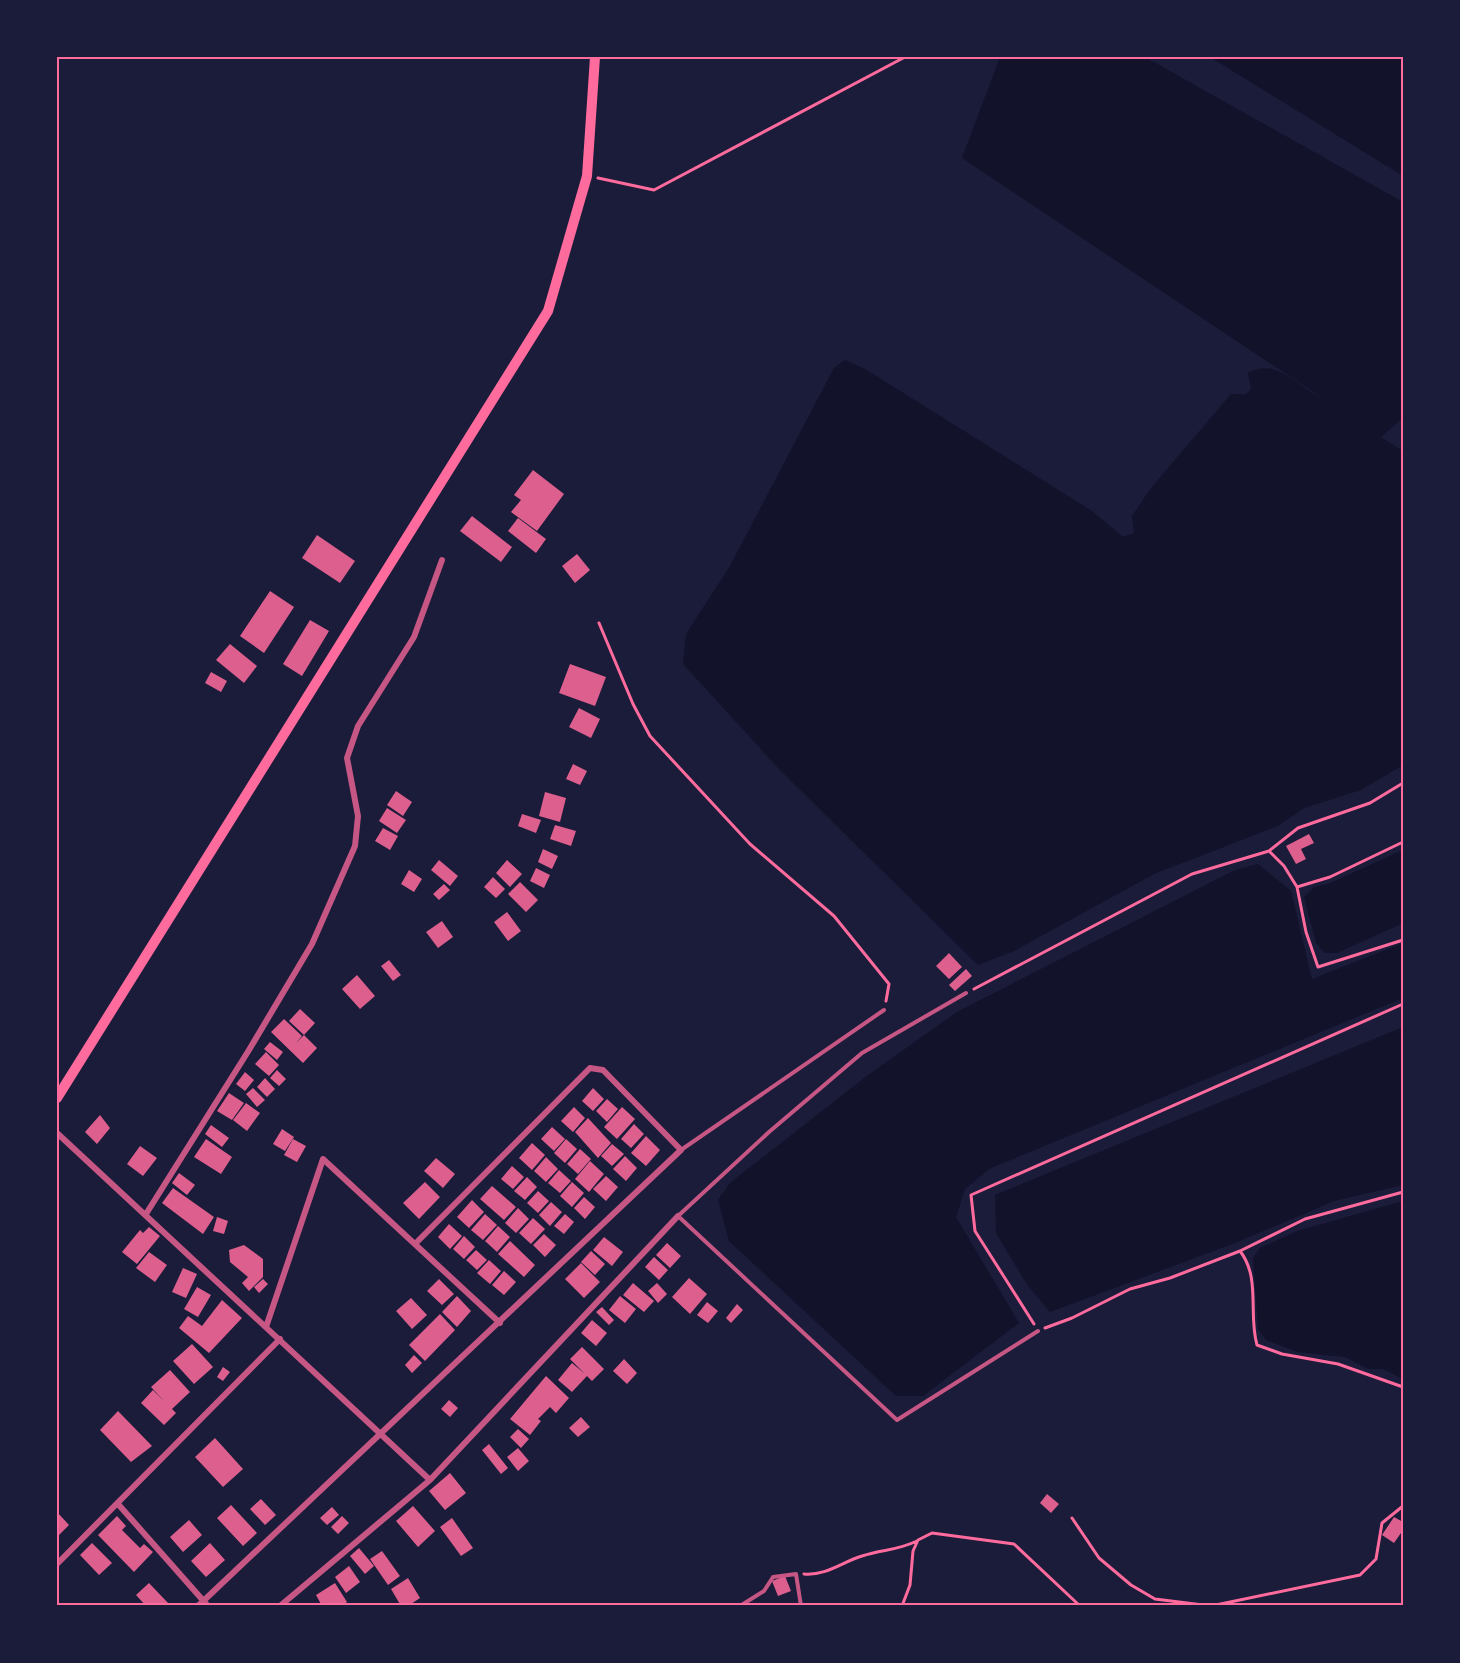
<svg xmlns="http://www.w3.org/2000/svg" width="1460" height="1663" viewBox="0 0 1460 1663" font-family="Montserrat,sans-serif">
	<rect width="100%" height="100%" fill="#1b1b3a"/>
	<!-- water -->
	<path fill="#12122b" d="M 1000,57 L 1145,57 L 1403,202 L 1403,418 L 1381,437 L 1403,451 L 1403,765 L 1361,790 L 1304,808 L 1278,826 L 1154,874 L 1012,952 L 978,965 L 779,769 L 683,664 L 686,634 L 730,566 L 834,368 L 845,360 L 865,369 L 1092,511 L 1123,537 L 1134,533 L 1132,516 L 1151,488 L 1231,394 L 1246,394 L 1251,389 L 1248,373 C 1278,357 1296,386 1321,397 L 962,158 Z
		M 1210,57 L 1403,57 L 1403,176 Z
		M 1403,850 L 1403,923 L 1337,953 L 1325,953 L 1316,943 L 1304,897 L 1314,887 L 1328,884 Z
		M 1258,864 L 1291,891 L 1312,979 L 1403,943 L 1403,998 L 989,1169 L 965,1189 L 956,1217 L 1019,1323 L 923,1396 L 896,1396 L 729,1241 L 718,1200 L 730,1183 L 864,1078 L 957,1012 L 1235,870 Z
		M 1403,1027 L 1403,1185 L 1334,1201 L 1235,1243 L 1050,1312 L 1028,1286 L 996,1233 L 995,1195 Z
		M 1403,1201 L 1403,1379 L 1383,1369 L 1368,1369 L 1345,1357 L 1297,1352 L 1266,1340 L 1258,1329 L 1253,1258 L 1260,1248 L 1297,1231 Z"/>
	<!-- building -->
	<path fill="#dd5f8e" d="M 533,470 L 564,494 L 537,531 L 511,512 L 521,500 L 514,495 Z
		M 472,516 L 512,547 L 501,562 L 460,531 Z
		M 518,518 L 546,539 L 536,553 L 508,531 Z
		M 317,535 L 355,561 L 340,583 L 302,558 Z
		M 577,554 L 590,570 L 575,583 L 562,566 Z
		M 270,591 L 294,607 L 264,653 L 240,636 Z
		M 310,620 L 329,631 L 302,676 L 283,664 Z
		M 230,644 L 257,666 L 244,683 L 216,660 Z
		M 570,664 L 606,677 L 595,706 L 559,693 Z
		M 211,672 L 227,681 L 221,692 L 205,683 Z
		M 579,708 L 600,719 L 591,738 L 569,727 Z
		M 573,764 L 587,771 L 580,785 L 566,779 Z
		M 396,791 L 412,802 L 403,816 L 387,805 Z
		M 545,792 L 566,798 L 560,822 L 539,816 Z
		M 387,808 L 406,820 L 397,833 L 379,821 Z
		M 522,814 L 541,820 L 536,833 L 518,826 Z
		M 555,825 L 576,831 L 571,846 L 550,839 Z
		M 383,828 L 398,836 L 390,850 L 375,841 Z
		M 1309,834 L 1314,843 L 1301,849 L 1306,859 L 1296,864 L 1286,846 Z
		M 543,849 L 558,856 L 552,869 L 538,862 Z
		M 439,860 L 458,876 L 450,886 L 431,870 Z
		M 507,860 L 522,874 L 510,887 L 496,873 Z
		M 536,868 L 550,875 L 544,888 L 530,881 Z
		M 409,870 L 422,879 L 414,892 L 401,884 Z
		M 493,877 L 505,889 L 496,898 L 484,887 Z
		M 520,882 L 538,900 L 526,912 L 508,894 Z
		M 444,884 L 450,890 L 439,900 L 433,894 Z
		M 507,912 L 521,931 L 508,941 L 494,922 Z
		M 442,921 L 453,937 L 438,948 L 426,932 Z
		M 949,953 L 962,967 L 949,979 L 936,966 Z
		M 389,960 L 401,975 L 393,981 L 381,966 Z
		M 966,969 L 972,976 L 955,991 L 949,985 Z
		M 357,975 L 375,996 L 360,1009 L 342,989 Z
		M 300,1009 L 315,1023 L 304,1035 L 289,1021 Z
		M 284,1019 L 302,1036 L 296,1043 L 304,1035 L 317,1048 L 303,1063 L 271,1032 Z
		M 270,1042 L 283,1052 L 277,1060 L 264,1049 Z
		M 266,1052 L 279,1065 L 269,1076 L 255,1064 Z
		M 277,1070 L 286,1079 L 279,1086 L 270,1078 Z
		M 245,1072 L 254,1080 L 245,1091 L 236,1084 Z
		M 265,1078 L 275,1089 L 267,1097 L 257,1087 Z
		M 253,1088 L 265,1100 L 257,1107 L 246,1094 Z
		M 593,1088 L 604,1099 L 593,1111 L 582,1101 Z
		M 229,1093 L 244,1103 L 232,1120 L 217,1111 Z
		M 607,1099 L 618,1109 L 607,1122 L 596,1111 Z
		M 246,1103 L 260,1113 L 247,1131 L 233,1120 Z
		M 574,1107 L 585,1118 L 573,1132 L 561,1121 Z
		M 622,1107 L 635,1119 L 617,1139 L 604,1127 Z
		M 100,1115 L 110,1128 L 97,1144 L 85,1132 Z
		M 588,1118 L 611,1143 L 598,1158 L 575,1132 Z
		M 634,1124 L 644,1134 L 631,1148 L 621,1139 Z
		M 211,1125 L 229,1138 L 222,1147 L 205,1134 Z
		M 552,1127 L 565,1139 L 554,1151 L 541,1139 Z
		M 282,1129 L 294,1137 L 285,1151 L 273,1144 Z
		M 646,1136 L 660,1150 L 646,1166 L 631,1153 Z
		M 206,1139 L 232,1157 L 221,1174 L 194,1157 Z
		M 293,1139 L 306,1146 L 297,1162 L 284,1155 Z
		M 566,1139 L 577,1149 L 565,1163 L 554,1153 Z
		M 532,1143 L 545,1155 L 532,1170 L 519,1158 Z
		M 612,1144 L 624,1154 L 612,1166 L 601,1156 Z
		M 140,1146 L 157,1158 L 143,1176 L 127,1164 Z
		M 580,1149 L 591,1159 L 578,1174 L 567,1164 Z
		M 625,1156 L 637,1168 L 626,1181 L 613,1169 Z
		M 546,1157 L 558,1169 L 546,1182 L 534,1171 Z
		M 436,1158 L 455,1174 L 443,1188 L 424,1171 Z
		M 590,1161 L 604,1174 L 589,1192 L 575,1179 Z
		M 512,1166 L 524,1177 L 513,1189 L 501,1179 Z
		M 559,1170 L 571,1181 L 560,1193 L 548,1183 Z
		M 179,1173 L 195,1185 L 187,1195 L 172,1183 Z
		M 606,1176 L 618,1187 L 606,1201 L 593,1189 Z
		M 527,1177 L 537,1187 L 525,1200 L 514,1191 Z
		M 425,1182 L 440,1197 L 419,1219 L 403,1203 Z
		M 572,1182 L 584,1193 L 572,1207 L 560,1196 Z
		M 492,1186 L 516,1207 L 504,1220 L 480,1199 Z
		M 173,1188 L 214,1217 L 203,1234 L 162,1203 Z
		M 538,1191 L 549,1201 L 538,1213 L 527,1203 Z
		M 584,1197 L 595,1207 L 585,1219 L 574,1208 Z
		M 472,1200 L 484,1212 L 469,1228 L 457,1217 Z
		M 551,1202 L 562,1212 L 550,1226 L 539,1215 Z
		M 518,1208 L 529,1219 L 516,1233 L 505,1223 Z
		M 485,1214 L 497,1225 L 483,1240 L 471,1230 Z
		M 565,1214 L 574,1222 L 564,1234 L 554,1226 Z
		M 217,1217 L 228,1221 L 224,1234 L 213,1231 Z
		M 533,1218 L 545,1229 L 531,1244 L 519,1233 Z
		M 449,1224 L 462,1236 L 450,1249 L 438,1237 Z
		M 498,1226 L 510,1237 L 497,1252 L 485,1241 Z
		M 149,1227 L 160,1236 L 137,1264 L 122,1252 L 140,1230 L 143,1233 Z
		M 544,1234 L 556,1245 L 545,1257 L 533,1245 Z
		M 464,1236 L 475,1247 L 464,1259 L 453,1249 Z
		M 604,1237 L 623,1252 L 612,1266 L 593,1250 Z
		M 510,1241 L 535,1265 L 524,1277 L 498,1254 Z
		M 667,1243 L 681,1256 L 670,1268 L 656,1255 Z
		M 244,1245 L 263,1259 L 263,1277 L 249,1291 L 242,1283 L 248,1277 L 230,1262 L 229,1250 Z
		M 476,1250 L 487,1260 L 477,1270 L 466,1260 Z
		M 591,1251 L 605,1264 L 595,1275 L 581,1262 Z
		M 149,1252 L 167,1265 L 155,1282 L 136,1268 Z
		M 654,1257 L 668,1270 L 659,1280 L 645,1267 Z
		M 489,1260 L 501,1271 L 490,1284 L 477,1273 Z
		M 581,1263 L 600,1282 L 584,1298 L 565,1279 Z
		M 183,1268 L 197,1274 L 186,1298 L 172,1292 Z
		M 504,1271 L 516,1282 L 504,1295 L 492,1285 Z
		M 689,1278 L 707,1294 L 690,1314 L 672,1297 Z
		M 263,1279 L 268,1284 L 259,1293 L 254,1287 Z
		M 439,1279 L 454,1294 L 442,1305 L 427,1291 Z
		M 633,1283 L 654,1301 L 644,1312 L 623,1295 Z
		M 657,1283 L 667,1294 L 658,1303 L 648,1291 Z
		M 197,1287 L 211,1295 L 198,1317 L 184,1309 Z
		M 457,1296 L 471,1311 L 457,1327 L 442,1312 Z
		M 620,1296 L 636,1309 L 625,1323 L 609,1310 Z
		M 411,1298 L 427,1315 L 412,1329 L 396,1311 Z
		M 222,1300 L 242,1318 L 209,1353 L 179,1328 L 188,1316 L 202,1326 Z
		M 707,1302 L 718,1311 L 708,1323 L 697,1315 Z
		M 737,1304 L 743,1310 L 731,1323 L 726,1318 Z
		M 602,1307 L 614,1320 L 609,1325 L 596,1312 Z
		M 440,1314 L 455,1330 L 425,1361 L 409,1345 Z
		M 592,1320 L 607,1333 L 596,1346 L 581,1333 Z
		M 192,1344 L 213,1367 L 194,1384 L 173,1361 Z
		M 582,1347 L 604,1369 L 592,1381 L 587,1376 L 572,1392 L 558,1380 L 572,1363 L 585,1374 L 570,1359 Z
		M 414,1355 L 422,1363 L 412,1373 L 405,1365 Z
		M 624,1359 L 637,1373 L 627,1384 L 613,1371 Z
		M 223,1367 L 230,1372 L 223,1381 L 217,1377 Z
		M 170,1370 L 190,1392 L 172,1409 L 176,1413 L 164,1425 L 141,1403 L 153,1390 L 164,1401 L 151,1387 Z
		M 546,1376 L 569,1398 L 556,1413 L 550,1407 L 538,1419 L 541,1421 L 530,1435 L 510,1419 Z
		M 449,1400 L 458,1408 L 450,1417 L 441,1409 Z
		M 118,1411 L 152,1446 L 131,1462 L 100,1430 Z
		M 581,1417 L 590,1427 L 578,1437 L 569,1428 Z
		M 518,1429 L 529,1439 L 521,1448 L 510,1437 Z
		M 215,1438 L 243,1469 L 223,1487 L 195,1457 Z
		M 489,1444 L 508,1468 L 501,1474 L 482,1450 Z
		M 518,1448 L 529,1461 L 518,1471 L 507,1457 Z
		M 450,1473 L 466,1493 L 445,1510 L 429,1491 Z
		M 1047,1494 L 1059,1504 L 1051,1513 L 1040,1503 Z
		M 261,1499 L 276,1515 L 265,1525 L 250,1509 Z
		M 231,1505 L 257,1533 L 243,1546 L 217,1518 Z
		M 413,1506 L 435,1531 L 418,1547 L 396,1521 Z
		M 332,1507 L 339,1515 L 327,1525 L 320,1518 Z
		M 57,1512 L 69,1525 L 57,1537 Z
		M 117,1516 L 126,1526 L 122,1530 L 140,1548 L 144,1544 L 153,1552 L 134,1572 L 98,1535 Z
		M 342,1516 L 349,1523 L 338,1534 L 331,1527 Z
		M 1394,1517 L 1403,1522 L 1403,1530 L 1394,1543 L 1382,1535 Z
		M 452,1518 L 473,1548 L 461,1556 L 440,1527 Z
		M 189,1520 L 202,1535 L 183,1552 L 170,1537 Z
		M 92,1543 L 112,1563 L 99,1575 L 80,1555 Z
		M 210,1543 L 225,1560 L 206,1577 L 191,1561 Z
		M 359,1548 L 374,1566 L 365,1574 L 350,1556 Z
		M 382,1551 L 400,1576 L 388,1585 L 370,1559 Z
		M 349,1566 L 360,1582 L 346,1593 L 335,1577 Z
		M 785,1576 L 791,1591 L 778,1596 L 772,1581 Z
		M 408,1578 L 420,1598 L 408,1606 L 401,1606 L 391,1589 Z
		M 149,1583 L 169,1604 L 168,1606 L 146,1606 L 136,1595 Z
		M 335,1583 L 347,1602 L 342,1606 L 322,1606 L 316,1595 Z"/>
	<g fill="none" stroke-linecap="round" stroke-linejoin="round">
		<!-- path -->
		<path stroke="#ff6b9d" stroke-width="3" d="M 598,178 L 654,190 L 905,57
			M 599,623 L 633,704 L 650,736 L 750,844 L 834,916 L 889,984 L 886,1001
			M 1403,842 L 1330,877 L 1297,887 L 1306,932 L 1318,967 L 1403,940
			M 1269,851 L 1298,828 L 1370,803 L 1403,783
			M 974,989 L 1192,874 L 1269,851 L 1284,866 L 1297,887
			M 1403,1192 L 1305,1219 L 1240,1251 C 1261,1278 1248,1314 1257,1345 L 1282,1354 L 1338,1364 L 1403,1387
			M 1034,1324 L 975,1231 L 971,1195 L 1403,1004
			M 1045,1328 L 1072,1318 L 1130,1289 L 1170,1278 L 1240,1251
			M 1072,1518 L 1099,1558 L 1131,1585 L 1155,1599 L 1211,1606 L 1360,1575 L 1376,1559 L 1382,1523 L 1403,1506
			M 804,1574 C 826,1576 842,1562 862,1556 C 883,1549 896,1551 917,1541
			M 902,1606 L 910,1585 L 913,1551 L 918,1540 L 932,1533 L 1014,1544 L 1080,1606"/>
		<!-- service -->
		<path stroke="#c65784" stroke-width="4" d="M 966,993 L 862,1053 L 769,1132 L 678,1216 L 897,1420 L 1038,1331
			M 681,1150 L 884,1010
			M 740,1606 L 764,1591 L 773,1577 L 796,1574 L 801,1606"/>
		<!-- minor -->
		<path stroke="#c65784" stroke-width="6" d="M 57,1133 L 430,1480
			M 146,1214 L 249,1050 L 312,944 L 355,846 L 358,816 L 347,758 L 358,726 L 414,637 L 442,560
			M 266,1327 L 323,1159 L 500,1323
			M 118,1504 L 208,1606
			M 57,1564 L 280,1339
			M 198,1606 L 681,1150 L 603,1070 L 590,1068 L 416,1243
			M 280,1606 L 430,1480 L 678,1216"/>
		<!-- primary -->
		<path stroke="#ff6b9d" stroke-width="10" d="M 57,1098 L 548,311 L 587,176 L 595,57"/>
	</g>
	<!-- border -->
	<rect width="1460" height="1663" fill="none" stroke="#1b1b3a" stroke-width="117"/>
	<rect x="58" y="58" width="1344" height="1546" fill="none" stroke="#ff6b9d" stroke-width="2"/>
</svg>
